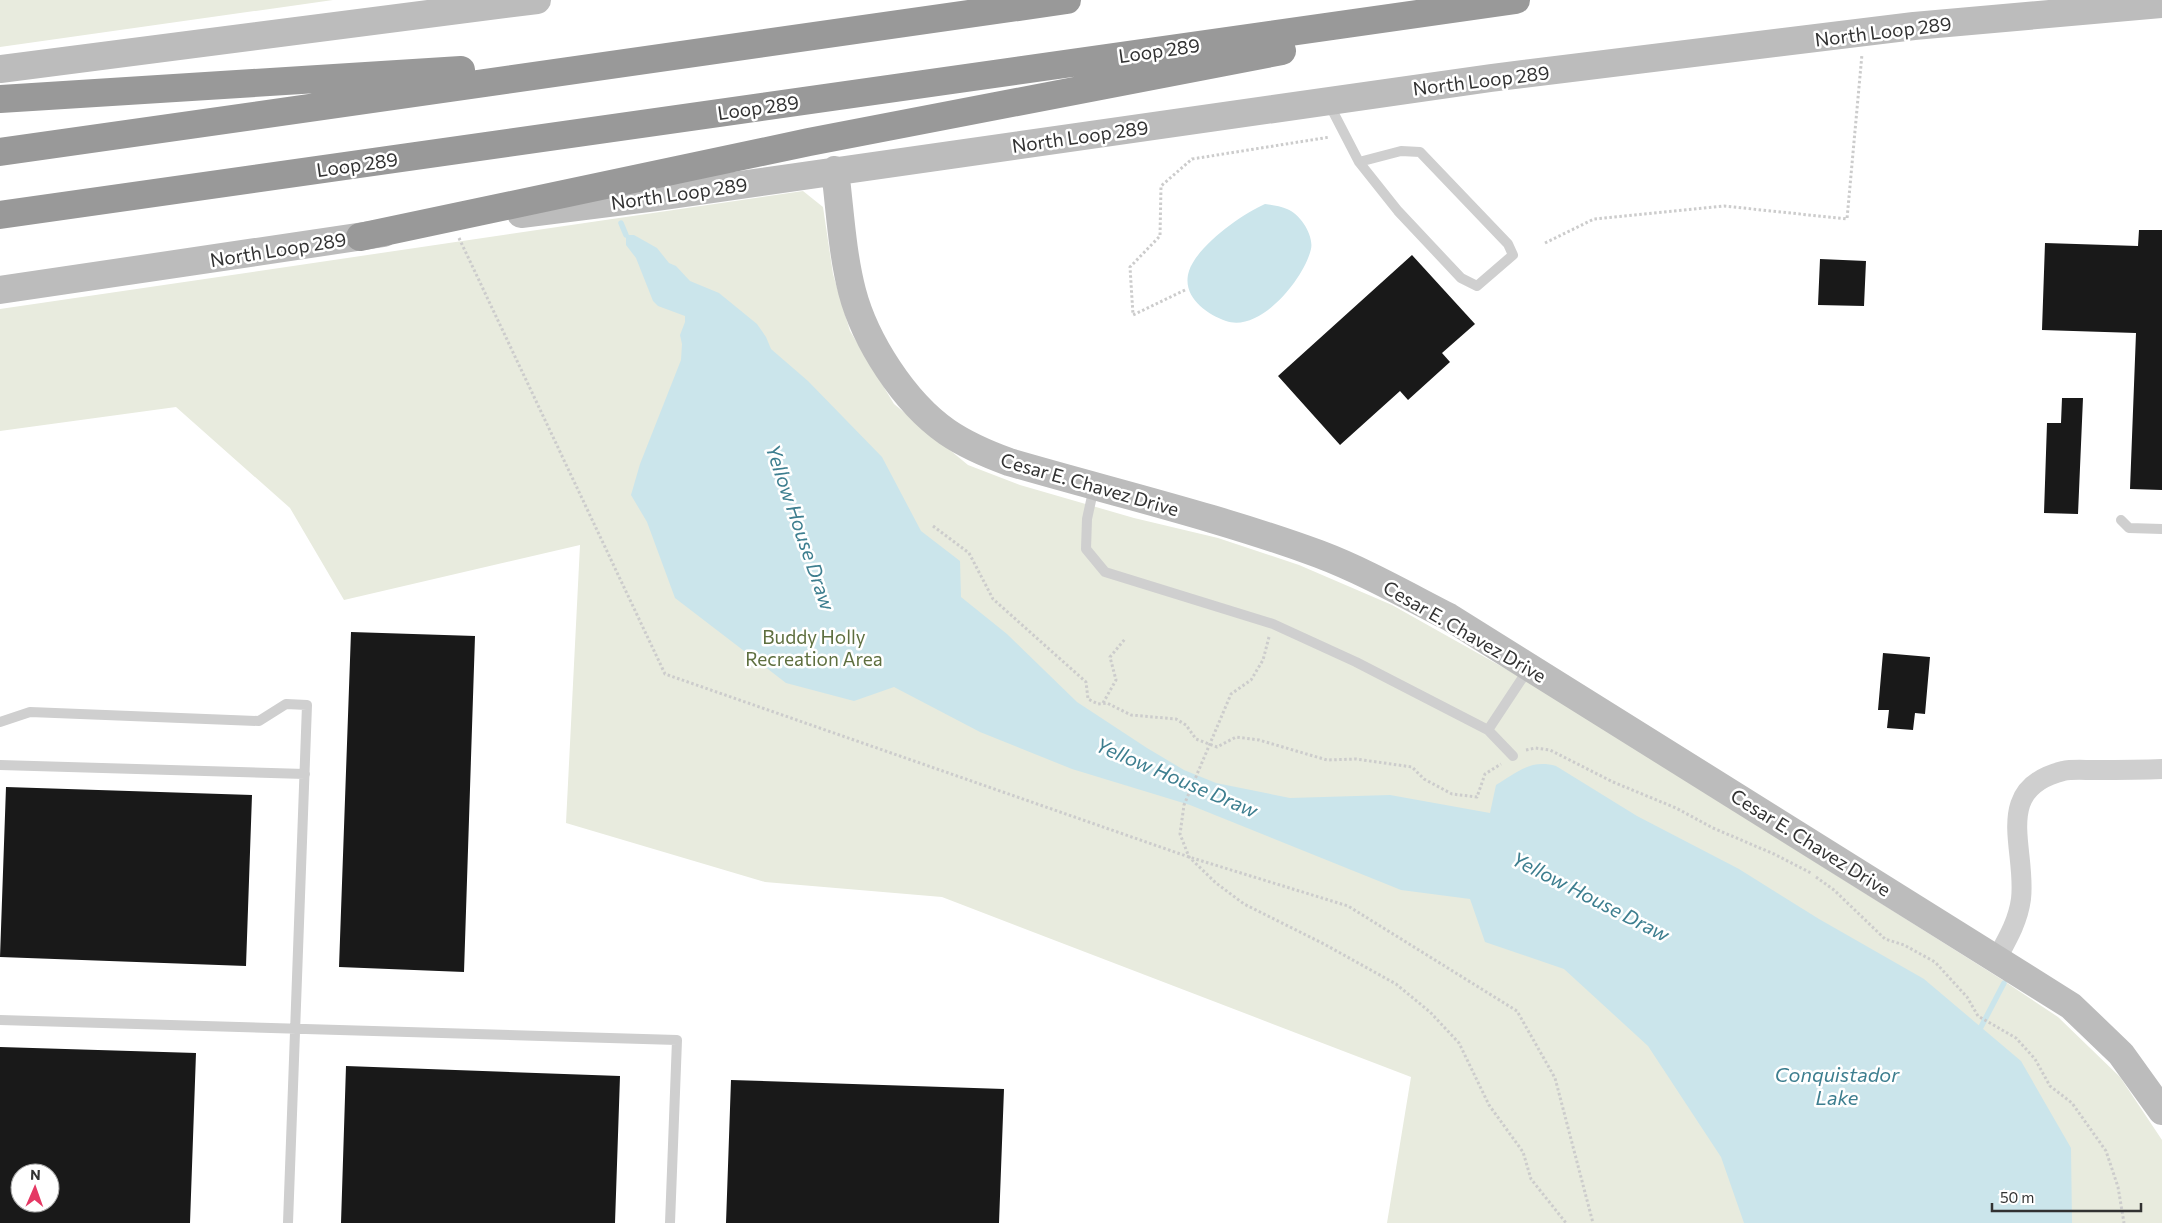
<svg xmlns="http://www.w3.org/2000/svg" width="2162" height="1223" viewBox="0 0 2162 1223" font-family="Commissioner,sans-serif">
	<rect width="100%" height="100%" fill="#fff"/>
	<!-- green -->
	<path fill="#e8ebde" d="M 0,0 L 333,0 L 0,47 Z
		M 803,191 L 823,207 L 833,274 L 850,331 L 894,404 L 968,465 L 1020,485 L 1134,518 L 1218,538 L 1299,565 L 1392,605 L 1531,683 L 2001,979 L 2058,1017 L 2120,1077 L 2162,1140 L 2162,1223 L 1387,1223 L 1411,1077 L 942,897 L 765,882 L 566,823 L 580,545 L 344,600 L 290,508 L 176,407 L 0,431 L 0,309 Z"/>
	<!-- water -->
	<path fill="#cbe5eb" d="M 1265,204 C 1273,205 1280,206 1287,209 C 1300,214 1314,235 1311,249 C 1304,279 1260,333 1226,321 C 1206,314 1181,296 1189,271 C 1197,246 1242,214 1265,204 Z
		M 626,235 L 634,235 L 657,248 L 669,263 L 676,266 L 690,281 L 719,293 L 757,324 L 766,337 L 771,349 L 808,381 L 882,457 L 921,531 L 960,561 L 961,597 L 1007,634 L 1077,702 L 1147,748 L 1184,770 L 1216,783 L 1290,798 L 1390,795 L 1490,813 L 1496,785 C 1517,772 1531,759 1556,766 L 1637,816 L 1739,869 L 1819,919 L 1924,979 L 2021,1061 L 2071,1148 L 2072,1223 L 1744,1223 L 1721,1157 L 1648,1046 L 1564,969 L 1485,942 L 1470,899 L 1401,890 L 1190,805 L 1072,769 L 980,732 L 894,687 L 854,701 L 786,683 L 675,598 L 647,522 L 631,495 L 640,464 L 681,360 L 682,344 L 680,335 L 685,322 L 685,316 L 658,306 L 653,301 L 636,258 L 626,245 Z"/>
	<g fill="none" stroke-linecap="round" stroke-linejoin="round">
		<!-- stream -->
		<path stroke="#cbe5eb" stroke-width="5.5" d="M 621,223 L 626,235
			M 1981,1027 L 2004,983"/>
	</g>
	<!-- building -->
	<path fill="#191919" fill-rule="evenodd" d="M 2139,230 L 2162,230 L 2162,490 L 2130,489 L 2136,333 L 2042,330 L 2045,243 L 2138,246 Z
		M 1412,255 L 1475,324 L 1442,353 L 1450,362 L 1408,400 L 1400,391 L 1340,445 L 1278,376 Z
		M 1820,259 L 1866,261 L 1864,306 L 1818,305 Z
		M 2062,398 L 2083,398 L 2078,514 L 2044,513 L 2047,423 L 2061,423 Z
		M 351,632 L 475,636 L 464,972 L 339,967 Z
		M 1883,653 L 1930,657 L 1925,714 L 1915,713 L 1913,730 L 1887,728 L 1889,710 L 1878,710 Z
		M 6,787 L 252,795 L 246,966 L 0,957 Z
		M 0,1047 L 196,1053 L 190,1223 L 0,1223 ZM 20,1173 L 50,1173 L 50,1203 L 20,1203 Z
		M 346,1066 L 620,1076 L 615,1223 L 341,1223 Z
		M 731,1080 L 1004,1089 L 999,1223 L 726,1223 Z"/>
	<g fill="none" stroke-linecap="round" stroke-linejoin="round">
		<!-- path -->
		<path stroke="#ccc" stroke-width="3" stroke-dasharray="2.5 2.5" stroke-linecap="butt" d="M 459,238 L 665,674 L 1189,857 L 1348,906 L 1517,1011 L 1555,1078 L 1593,1223
			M 1545,243 L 1594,219 L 1724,206 L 1847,219 L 1862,54
			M 1185,290 L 1133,315 L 1130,267 L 1160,236 L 1161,186 L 1192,159 L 1330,137
			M 933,526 L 969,553 L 993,599 L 1086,682 L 1088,699 L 1098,704 L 1107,703 L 1131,715 L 1176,719 L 1186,725 L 1196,739 L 1217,747 L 1236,737 L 1259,740 L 1327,760 L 1356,759 L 1412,767 L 1424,779 L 1452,794 L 1477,797 L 1485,774 L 1501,764
			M 1269,637 L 1263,660 L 1251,680 L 1231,694 L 1184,805 L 1180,834 L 1189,857 L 1216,883 L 1244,904 L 1324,944 L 1396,984 L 1430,1012 L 1459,1043 L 1489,1105 L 1523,1152 L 1531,1179 L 1566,1223
			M 1103,703 L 1116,680 L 1110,657 L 1125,639
			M 1526,750 L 1535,748 L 1550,750 L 1613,782 L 1676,808 L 1713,828 L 1774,854 L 1811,873
			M 1816,877 L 1834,890 L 1885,939 L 1904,945 L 1935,962 L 1967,997 L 1978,1016 L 2016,1038 L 2035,1059 L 2050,1086 L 2072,1103 L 2106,1151 L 2118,1187 L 2124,1223"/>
		<!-- lane -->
		<path stroke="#cfcfcf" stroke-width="10" d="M 1328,102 L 1359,162 L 1398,211 L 1461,278 L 1477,286 L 1513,255 L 1508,244 L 1420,152 L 1401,151 L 1359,162
			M 1094,487 L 1087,519 L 1086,549 L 1105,572 L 1273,624 L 1356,662 L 1488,730 L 1529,668
			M 2121,520 L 2129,528 L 2162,529
			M 0,722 L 30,712 L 259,721 L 286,704 L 307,705 L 288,1223
			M 1488,730 L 1513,756
			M 0,765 L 305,774
			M 0,1020 L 677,1040 L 670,1223"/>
		<!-- street -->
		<path stroke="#cfcfcf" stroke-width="20" d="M 1997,958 C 2008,938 2018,921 2021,899 C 2027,849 1991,789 2063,771 C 2072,769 2084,770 2093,770 C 2116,770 2139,770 2162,769"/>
		<!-- secondary -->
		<path stroke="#bcbcbc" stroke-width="28" d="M 0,69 L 537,0
			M 835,170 C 840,210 842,252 852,291 C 865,341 904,402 947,432 C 966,445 987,454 1009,462 C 1112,492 1218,517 1319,554 C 1364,571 1406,595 1449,617 L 2071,1006 L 2121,1054 L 2162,1111
			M 521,214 L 656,197 L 1491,78 L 1914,26 L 2162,4
			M 0,290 L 384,233"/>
		<!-- highway -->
		<path stroke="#999" stroke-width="28" d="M 0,99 L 461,70
			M 0,152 L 1067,0
			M 0,215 L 1516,0
			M 360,237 L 809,142 L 1282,51"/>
	</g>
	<g text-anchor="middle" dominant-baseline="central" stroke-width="5" stroke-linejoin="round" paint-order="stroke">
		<!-- street labels -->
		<g font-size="19" fill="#323232" stroke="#fff">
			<text transform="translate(1883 31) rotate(-7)">North Loop 289</text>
			<text transform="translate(1159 50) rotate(-8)">Loop 289</text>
			<text transform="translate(1481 80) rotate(-7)">North Loop 289</text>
			<text transform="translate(758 107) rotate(-8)">Loop 289</text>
			<text transform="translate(1080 136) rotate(-8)">North Loop 289</text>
			<text transform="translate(357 164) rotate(-8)">Loop 289</text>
			<text transform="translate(679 193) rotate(-8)">North Loop 289</text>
			<text transform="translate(278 249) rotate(-9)">North Loop 289</text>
			<text transform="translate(1090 484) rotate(16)">Cesar E. Chavez Drive</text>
			<text transform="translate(1465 631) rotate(30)">Cesar E. Chavez Drive</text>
			<text transform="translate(1811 842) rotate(32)">Cesar E. Chavez Drive</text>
		</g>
		<!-- park labels -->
		<g font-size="19" fill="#5e6f3f" stroke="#fff">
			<text x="814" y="636">Buddy Holly<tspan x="814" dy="22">Recreation Area</tspan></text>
		</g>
		<!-- water labels -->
		<g font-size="20" font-style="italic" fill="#3d7e8f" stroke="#fff">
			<text transform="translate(801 527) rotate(71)">Yellow House Draw</text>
			<text transform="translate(1177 777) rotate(23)">Yellow House Draw</text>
			<text transform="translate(1591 896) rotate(27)">Yellow House Draw</text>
			<text x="1837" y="1074">Conquistador<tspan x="1837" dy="23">Lake</tspan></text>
		</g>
	</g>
	<!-- north arrow -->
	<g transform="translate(35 1188) rotate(2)"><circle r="24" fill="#ffffff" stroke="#adadad"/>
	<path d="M0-4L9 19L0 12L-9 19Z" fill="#e53864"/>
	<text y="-8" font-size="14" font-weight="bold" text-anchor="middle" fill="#323232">N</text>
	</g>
	<!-- scale -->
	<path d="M1992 1203v8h149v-8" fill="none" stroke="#323232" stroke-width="2.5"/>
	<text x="2000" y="1203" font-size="15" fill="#323232" stroke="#ffffff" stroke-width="4" paint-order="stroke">50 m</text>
</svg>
